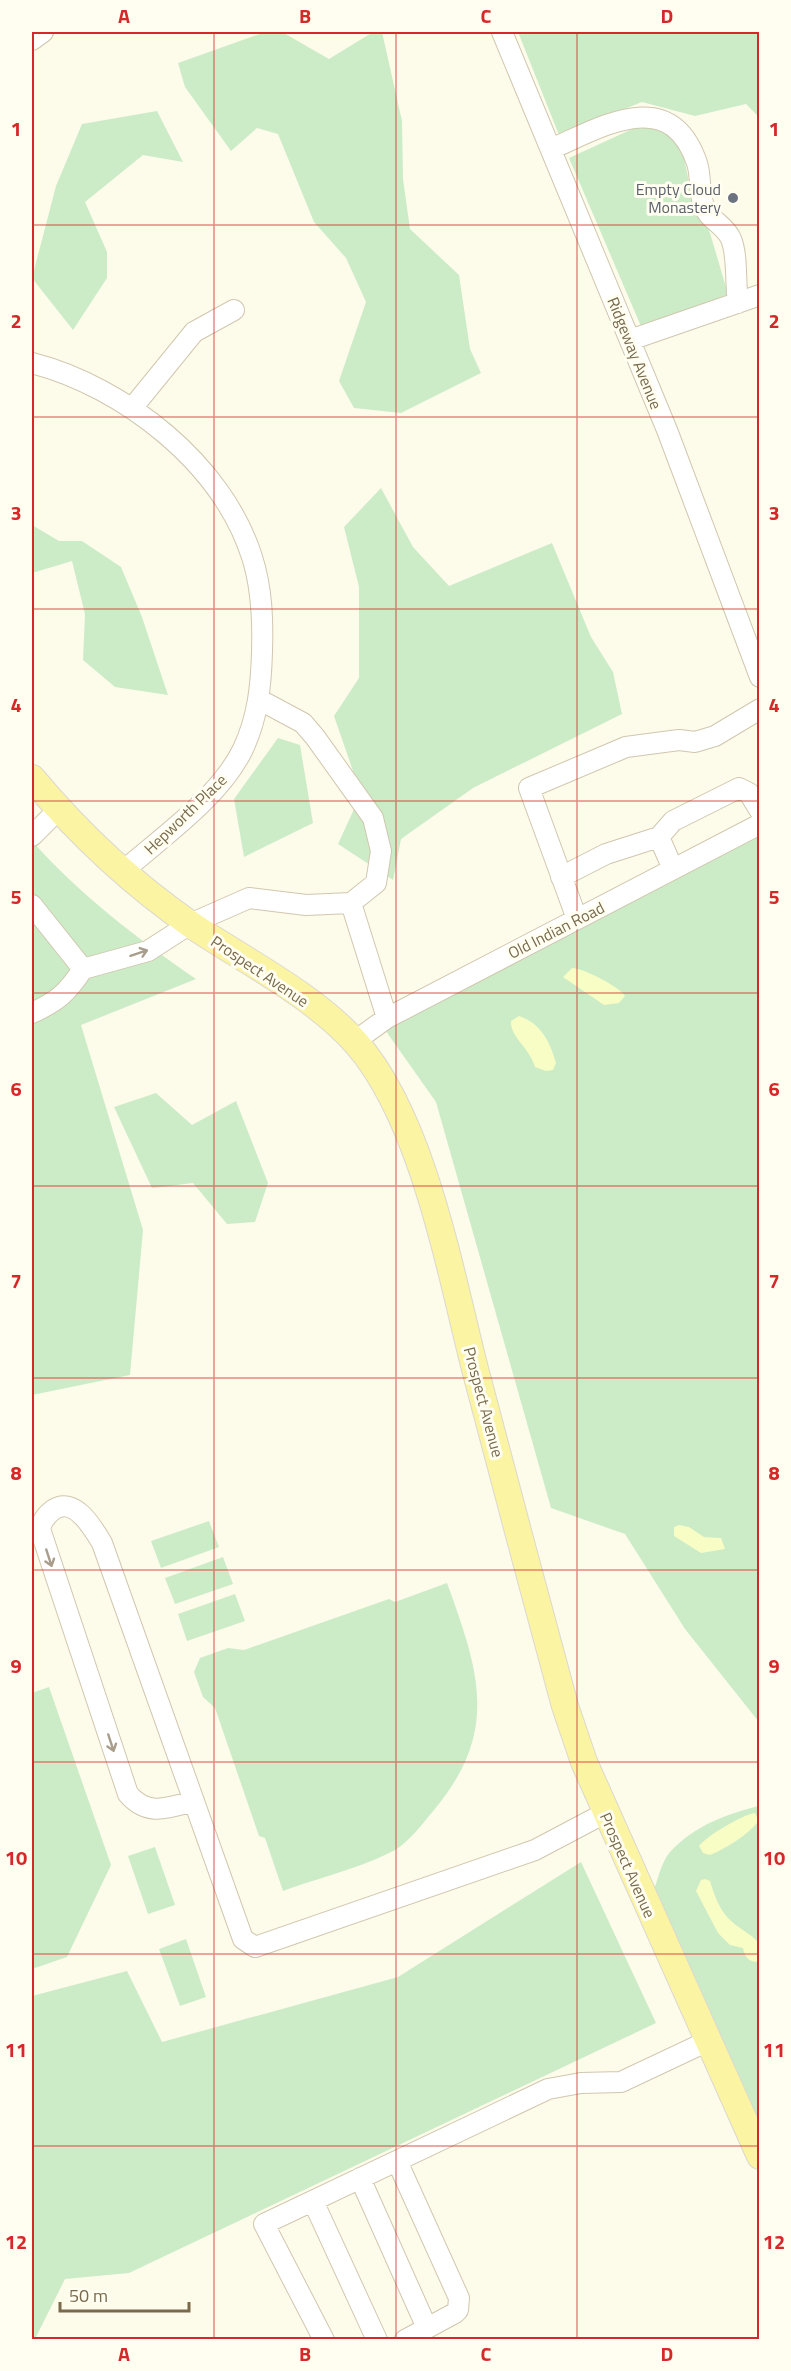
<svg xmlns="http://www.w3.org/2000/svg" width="791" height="2371" viewBox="0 0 791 2371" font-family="'Titillium Web',sans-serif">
	<rect width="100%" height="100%" fill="#fdfbea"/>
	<!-- green -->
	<path fill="#ccecc8" d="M 265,32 L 282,32 L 329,59 L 373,32 L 382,32 L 402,121 L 403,179 L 410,229 L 459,275 L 470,349 L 481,373 L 401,413 L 354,408 L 339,381 L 366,302 L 346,258 L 314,222 L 278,134 L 257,128 L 231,151 L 185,87 L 178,63 Z
		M 518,32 L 759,32 L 759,117 L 746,104 L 695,116 L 642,102 L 559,135 Z
		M 157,111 L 183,162 L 143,155 L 85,202 L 107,252 L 107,278 L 73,330 L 32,278 L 56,186 L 82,124 Z
		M 641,125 L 671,132 L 684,158 L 693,201 L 710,233 L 728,294 L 643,331 L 569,158 Z
		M 381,488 L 413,547 L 449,586 L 552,543 L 591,637 L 613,672 L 622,714 L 473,788 L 401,839 L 393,880 L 338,844 L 361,794 L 334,716 L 359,678 L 359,587 L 344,527 Z
		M 32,525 L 59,541 L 82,541 L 121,567 L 142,617 L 168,695 L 115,687 L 83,660 L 85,614 L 72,561 L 32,573 Z
		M 278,738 L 300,745 L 313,823 L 244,857 L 234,799 Z
		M 759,825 L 759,1722 L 685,1629 L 625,1534 L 551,1508 L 436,1102 L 383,1027 Z
		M 32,841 C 79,894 138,939 196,979 L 81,1025 L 143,1230 L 130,1375 L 32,1395 Z
		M 156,1093 L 192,1125 L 236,1101 L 268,1183 L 255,1222 L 227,1224 L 193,1183 L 152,1188 L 114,1107 Z
		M 209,1521 L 219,1547 L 161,1568 L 151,1541 Z
		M 223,1557 L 233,1584 L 175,1604 L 165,1578 Z
		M 447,1583 C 479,1671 500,1731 434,1810 C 423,1823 410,1841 395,1850 C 364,1867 318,1878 283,1891 L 265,1838 L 259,1836 L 215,1708 L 203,1697 L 194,1672 L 200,1658 L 228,1648 L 244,1650 L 389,1599 L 395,1602 Z
		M 235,1594 L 245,1621 L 187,1641 L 178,1614 Z
		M 49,1687 L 111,1865 L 67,1957 L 32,1969 L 32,1693 Z
		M 759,1806 L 759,2125 L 652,1895 C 657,1883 661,1862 670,1852 C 694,1826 726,1814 759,1806 Z
		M 155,1847 L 175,1905 L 148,1914 L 128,1856 Z
		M 581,1862 L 656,2023 L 129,2273 L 65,2279 L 35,2339 L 32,2339 L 32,1996 L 127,1971 L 162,2042 L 398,1977 Z
		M 186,1939 L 206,1997 L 180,2006 L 159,1949 Z"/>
	<!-- sand -->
	<path fill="#f8fcc5" d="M 572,968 C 583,968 620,987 625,996 L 619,1003 L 604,1005 L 563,977 Z
		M 519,1016 C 541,1023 550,1042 556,1063 L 553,1070 L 546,1071 L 535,1067 C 530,1048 510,1037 511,1021 Z
		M 679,1525 L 689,1527 L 704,1537 L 721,1538 L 725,1549 L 701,1553 L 674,1536 L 674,1527 Z
		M 755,1813 L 759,1821 C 746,1836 727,1848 710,1855 L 703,1853 L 699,1846 C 708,1835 742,1815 755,1813 Z
		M 705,1879 L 710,1881 C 714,1894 719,1909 729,1919 C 738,1928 750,1933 759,1943 L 759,1962 C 749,1962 745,1958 743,1948 L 730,1945 L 718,1933 L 696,1891 L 701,1880 Z"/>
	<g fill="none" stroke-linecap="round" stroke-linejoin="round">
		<defs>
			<path id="minor" d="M 502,32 L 667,430 L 760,677
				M 32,40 L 43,32
				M 551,149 C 602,127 670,84 697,163 C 701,175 699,190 703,203 C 707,220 725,224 731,239 C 738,255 735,284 738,303
				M 630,340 L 760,295
				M 32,363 C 124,387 222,463 252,557 C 262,588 263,620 262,652 C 261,686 258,717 243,749 C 220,797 162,837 122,872
				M 133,407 L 194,332 L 234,310
				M 32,836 L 59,809
				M 659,837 L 673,821 L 739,788 L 749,793 L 760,811
				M 561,877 L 606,854 L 659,837 L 673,869
				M 351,903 L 387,1018
				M 32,905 L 83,969
				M 577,919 L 529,788 L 626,747 L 679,740 L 695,742 L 715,736 L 760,709
				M 32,1013 C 58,1001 67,993 83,969 L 148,951 L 190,924 L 249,898 L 306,905 L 351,903 L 376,883 L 381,851 L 373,818 L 315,737 L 303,723 L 260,700
				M 355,1041 L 387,1018 L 760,824
				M 194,1801 C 168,1808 148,1817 128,1794 L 40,1529 C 42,1520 46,1515 53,1510 C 74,1495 93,1528 102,1543 L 243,1939 L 255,1947 L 535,1850 L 605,1813
				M 397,2161 L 459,2298 L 458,2310 L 455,2313 L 405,2340
				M 360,2178 L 427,2328
				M 313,2201 L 377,2340
				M 324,2340 L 264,2224 L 548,2089 L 581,2083 L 621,2082 L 708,2041"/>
			<path id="major" d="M 32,778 C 79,834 132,884 193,926 C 245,961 315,996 357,1044 C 423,1120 450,1271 475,1369 C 504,1481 535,1594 565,1706 L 584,1762 L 760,2156"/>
		</defs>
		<!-- minor casing -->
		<use href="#minor" stroke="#d0c7af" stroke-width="22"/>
		<!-- major casing -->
		<use href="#major" stroke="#dcd8d0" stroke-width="28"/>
		<!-- minor -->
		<use href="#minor" stroke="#fff" stroke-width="20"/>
		<!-- major -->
		<use href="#major" stroke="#fbf4a3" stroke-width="26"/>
	</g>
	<!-- one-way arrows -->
	<defs><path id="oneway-shaft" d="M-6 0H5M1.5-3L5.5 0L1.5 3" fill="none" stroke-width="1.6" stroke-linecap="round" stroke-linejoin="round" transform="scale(1.5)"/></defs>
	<g stroke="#a89e8b">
		<use href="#oneway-shaft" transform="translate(139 953) rotate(-18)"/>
		<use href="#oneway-shaft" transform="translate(49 1558) rotate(72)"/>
		<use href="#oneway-shaft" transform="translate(111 1743) rotate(72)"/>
	</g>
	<!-- grid -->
	<path fill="none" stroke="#d62828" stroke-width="1.5" stroke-opacity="0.55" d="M 214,32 L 214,2340M 396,32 L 396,2340M 577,32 L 577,2340M 32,225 L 760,225M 32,417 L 760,417M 32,609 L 760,609M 32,801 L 760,801M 32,993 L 760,993M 32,1186 L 760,1186M 32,1378 L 760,1378M 32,1570 L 760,1570M 32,1762 L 760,1762M 32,1954 L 760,1954M 32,2146 L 760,2146"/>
	<!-- markers -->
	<circle fill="#6b7280" stroke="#fffef1" stroke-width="2" cx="733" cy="198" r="6"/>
	<g text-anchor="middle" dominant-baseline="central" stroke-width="6" stroke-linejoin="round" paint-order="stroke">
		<!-- worship labels -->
		<g font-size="16" fill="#5b616d" stroke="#fffef1" text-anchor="end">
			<text x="721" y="189">Empty Cloud<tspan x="721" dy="18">Monastery</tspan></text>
		</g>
		<!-- street labels -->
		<g font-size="16" fill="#796a4c" stroke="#fffef1">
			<text transform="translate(635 353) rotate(68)">Ridgeway Avenue</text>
			<text transform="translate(185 814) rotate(-44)">Hepworth Place</text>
			<text transform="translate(556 930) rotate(-27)">Old Indian Road</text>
			<text transform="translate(260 971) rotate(34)">Prospect Avenue</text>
			<text transform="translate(484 1402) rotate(75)">Prospect Avenue</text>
			<text transform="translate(628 1865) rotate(66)">Prospect Avenue</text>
		</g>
	</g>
	<!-- border -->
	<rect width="791" height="2371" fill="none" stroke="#fffef1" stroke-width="66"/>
	<!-- scale -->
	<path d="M60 2302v9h129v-9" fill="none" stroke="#796a4c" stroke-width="3"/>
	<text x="69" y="2302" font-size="18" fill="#796a4c" stroke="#fffef1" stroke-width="4.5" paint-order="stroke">50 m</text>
	<rect x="33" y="33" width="725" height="2305" fill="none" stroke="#d62828" stroke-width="2"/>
	<g font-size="20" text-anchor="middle" font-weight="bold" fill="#d62828">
		<text x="124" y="23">A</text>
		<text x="305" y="23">B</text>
		<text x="486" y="23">C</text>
		<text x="667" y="23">D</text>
		<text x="16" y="136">1</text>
		<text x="774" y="136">1</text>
		<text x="16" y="328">2</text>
		<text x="774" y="328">2</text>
		<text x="16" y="520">3</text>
		<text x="774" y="520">3</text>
		<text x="16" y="712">4</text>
		<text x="774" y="712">4</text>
		<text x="16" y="904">5</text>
		<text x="774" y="904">5</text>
		<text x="16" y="1096">6</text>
		<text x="774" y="1096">6</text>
		<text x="16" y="1288">7</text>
		<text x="774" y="1288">7</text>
		<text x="16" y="1480">8</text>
		<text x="774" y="1480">8</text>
		<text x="16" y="1673">9</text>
		<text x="774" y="1673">9</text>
		<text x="16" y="1865">10</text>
		<text x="774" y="1865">10</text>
		<text x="16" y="2057">11</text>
		<text x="774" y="2057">11</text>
		<text x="16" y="2249">12</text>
		<text x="774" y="2249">12</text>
		<text x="124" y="2361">A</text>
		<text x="305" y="2361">B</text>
		<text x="486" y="2361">C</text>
		<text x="667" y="2361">D</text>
	</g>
</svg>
